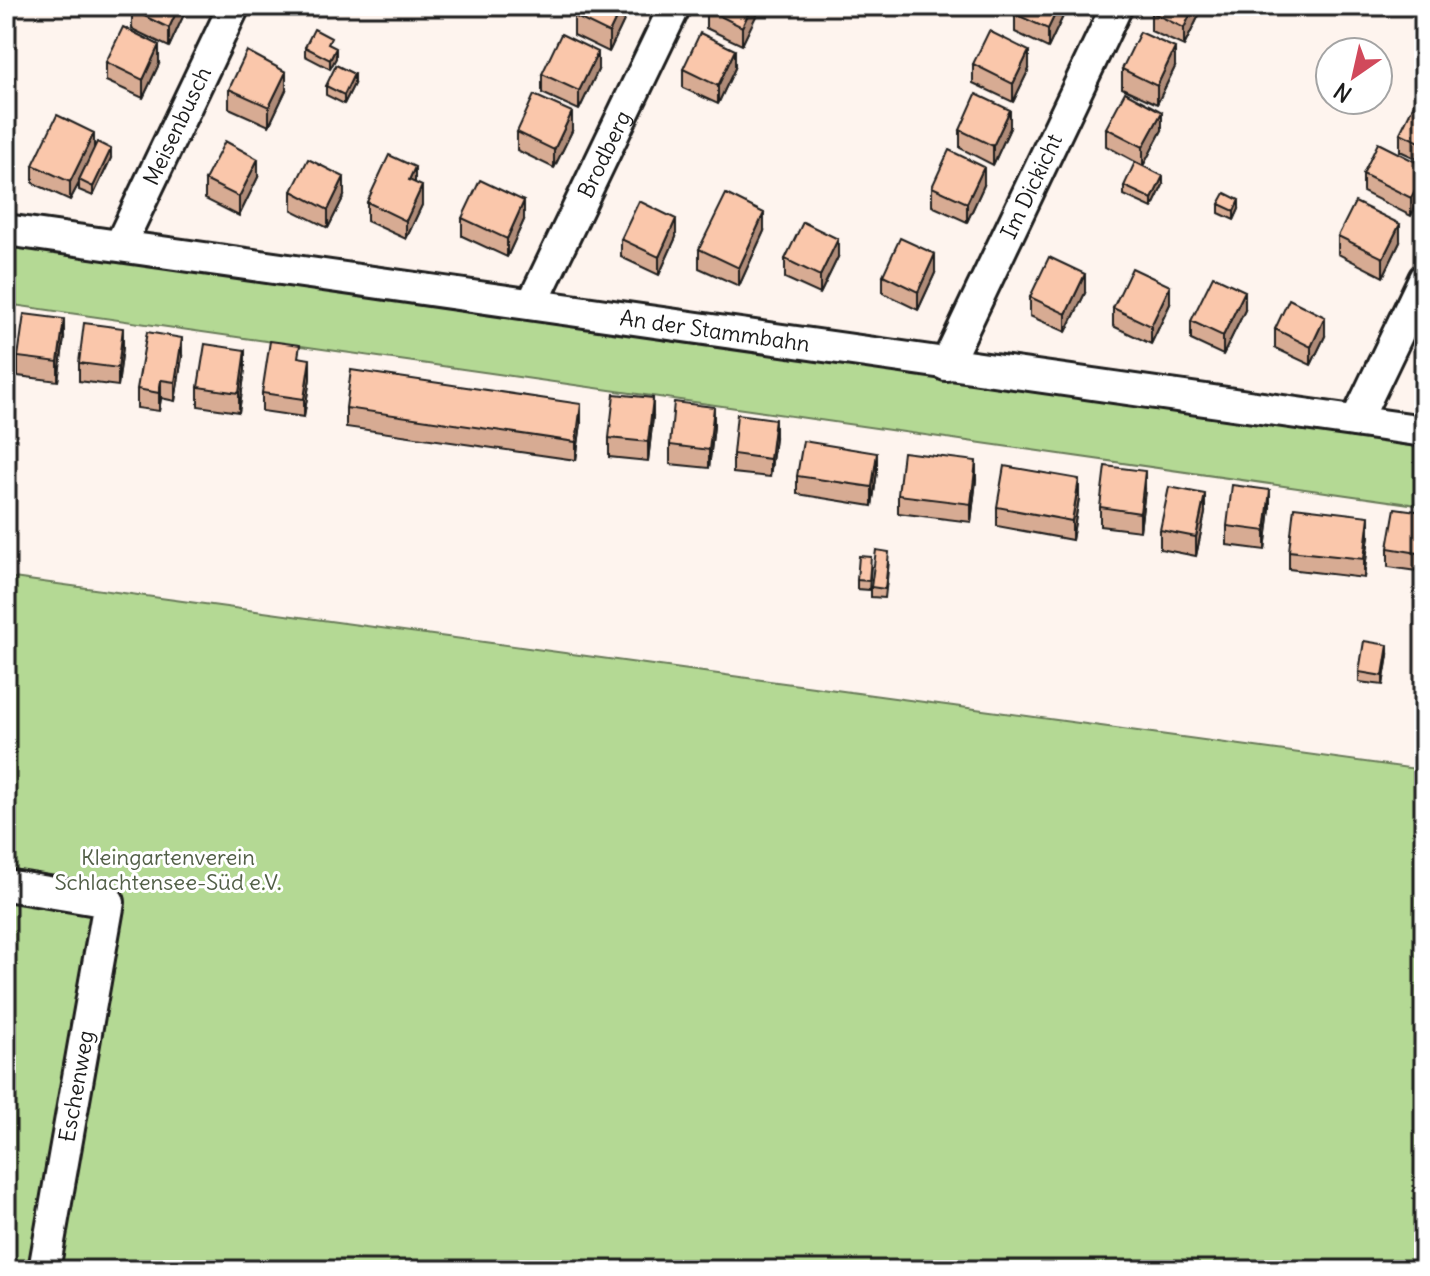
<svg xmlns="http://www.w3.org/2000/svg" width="1430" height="1276" viewBox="0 0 1430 1276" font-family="Delius,sans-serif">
	<rect width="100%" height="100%" fill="#fef4ee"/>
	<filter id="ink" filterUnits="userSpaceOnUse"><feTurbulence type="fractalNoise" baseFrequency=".0125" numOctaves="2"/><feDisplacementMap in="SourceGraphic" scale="16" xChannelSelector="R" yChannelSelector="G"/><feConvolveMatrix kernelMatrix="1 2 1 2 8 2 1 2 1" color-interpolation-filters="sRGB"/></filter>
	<g filter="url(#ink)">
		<!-- green -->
		<path fill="#b4d994" stroke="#687a58" stroke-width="2" d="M 6,230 L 1424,431 L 1424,506 L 6,304 Z
			M 6,577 L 1424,770 L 1424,1270 L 6,1270 Z"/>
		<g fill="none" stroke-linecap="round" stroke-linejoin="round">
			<defs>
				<g id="minor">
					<path id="s1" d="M 6,230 L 1424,431"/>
					<path id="s2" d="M 120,245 L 234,6"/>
					<path id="s3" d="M 533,302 L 675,6"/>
					<path id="s4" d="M 946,365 L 1117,6"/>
					<path d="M 1356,421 L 1424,279"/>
					<path d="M 6,885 L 109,902 L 44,1270"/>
				</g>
			</defs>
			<!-- minor casing -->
			<use href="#minor" stroke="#1c1c1c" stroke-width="36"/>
			<!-- minor -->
			<use href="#minor" stroke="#fff" stroke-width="30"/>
		</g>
		<!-- wall -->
		<path fill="#d7ab93" stroke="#1c1c1c" stroke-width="2" d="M 185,6 L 185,12 L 169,47 L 132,29 L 132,10 Z
			M 627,6 L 627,14 L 609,52 L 574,35 L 574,16 Z
			M 760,6 L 742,45 L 706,28 L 706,9 Z
			M 1065,6 L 1065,12 L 1048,48 L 1015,32 L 1015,14 Z
			M 1202,6 L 1202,9 L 1184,46 L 1151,31 L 1151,12 Z
			M 331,46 L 336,58 L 330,69 L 305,56 L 305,47 Z
			M 106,62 L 159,64 L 143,98 L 106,81 Z
			M 973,64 L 1029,69 L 1013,102 L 973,83 Z
			M 1175,67 L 1157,104 L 1122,88 L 1122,69 Z
			M 735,68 L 718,104 L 683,88 L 683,69 Z
			M 598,70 L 579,110 L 542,93 L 542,74 Z
			M 354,84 L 344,104 L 326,95 L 326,86 Z
			M 1424,84 L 1424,162 L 1400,151 L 1400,133 L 1424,98 Z
			M 229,89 L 286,90 L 269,126 L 229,108 Z
			M 1010,128 L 993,165 L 960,148 L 960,130 Z
			M 1106,128 L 1162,130 L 1143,166 L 1106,146 Z
			M 572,131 L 554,168 L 517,150 L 517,132 Z
			M 94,148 L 111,158 L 93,196 L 79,190 L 79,183 L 70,200 L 33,183 L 33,165 Z
			M 1424,166 L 1424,190 L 1411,216 L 1363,192 L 1363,174 Z
			M 258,177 L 239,216 L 205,199 L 205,180 Z
			M 415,183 L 422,205 L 406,239 L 367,221 L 367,202 Z
			M 984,185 L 967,222 L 932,206 L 932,187 Z
			M 1163,185 L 1152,208 L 1124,195 L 1124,186 Z
			M 292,191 L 344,196 L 328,228 L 292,210 Z
			M 1219,204 L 1239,209 L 1234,220 L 1219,213 Z
			M 462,218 L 524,220 L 507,257 L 462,236 Z
			M 764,231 L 739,286 L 699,268 L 699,249 Z
			M 1338,236 L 1400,242 L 1383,277 L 1338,254 Z
			M 676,237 L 659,275 L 621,257 L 621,239 Z
			M 838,257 L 820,294 L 785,278 L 785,259 Z
			M 935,273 L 918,310 L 883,293 L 883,275 Z
			M 1085,293 L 1066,332 L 1030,316 L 1030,297 Z
			M 1170,304 L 1151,344 L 1113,326 L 1113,308 Z
			M 1245,310 L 1223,355 L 1191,340 L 1191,321 Z
			M 1275,329 L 1325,336 L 1311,365 L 1275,348 Z
			M 64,338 L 58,381 L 18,376 L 18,357 Z
			M 123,347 L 118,386 L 79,381 L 79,363 Z
			M 182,357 L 175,401 L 161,398 L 159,411 L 137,408 L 137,389 Z
			M 300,358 L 310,378 L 304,417 L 262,411 L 262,393 Z
			M 245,369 L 239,412 L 198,406 L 198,387 Z
			M 346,408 L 581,423 L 576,460 L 346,427 Z
			M 653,417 L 648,461 L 609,457 L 609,438 Z
			M 714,426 L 709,468 L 670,464 L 670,445 Z
			M 775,438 L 770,477 L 733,473 L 733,454 Z
			M 877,472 L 872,506 L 797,494 L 797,476 Z
			M 976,480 L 971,522 L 898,513 L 898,495 Z
			M 1145,490 L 1140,531 L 1100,526 L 1100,507 Z
			M 1079,498 L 1072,540 L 997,526 L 997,507 Z
			M 1270,508 L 1265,550 L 1227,545 L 1227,526 Z
			M 1424,512 L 1424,572 L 1388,567 L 1388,548 Z
			M 1205,513 L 1196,556 L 1160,549 L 1160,530 Z
			M 1369,535 L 1364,578 L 1289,569 L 1289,551 Z
			M 889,561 L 885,598 L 871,597 L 871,587 Z
			M 871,566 L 869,590 L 857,589 L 857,580 Z
			M 1388,655 L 1383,685 L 1359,682 L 1359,672 Z"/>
		<!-- shaded-wall -->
		<path fill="#af8b78" stroke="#1c1c1c" stroke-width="2" d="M 179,6 L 185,6 L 185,12 L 169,47 L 169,28 Z
			M 622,6 L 627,6 L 627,14 L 609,52 L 609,33 Z
			M 752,6 L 760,6 L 760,8 L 742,45 L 742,27 Z
			M 1059,6 L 1065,6 L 1065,12 L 1048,48 L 1048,29 Z
			M 1194,6 L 1202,6 L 1202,9 L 1184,46 L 1184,28 Z
			M 159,45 L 159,64 L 143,98 L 143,80 Z
			M 336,48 L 336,58 L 330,69 L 330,60 Z
			M 1175,48 L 1175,67 L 1157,104 L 1157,86 Z
			M 735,50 L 735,68 L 718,104 L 718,86 Z
			M 1029,51 L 1029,69 L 1013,102 L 1013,84 Z
			M 598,52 L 598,70 L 579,110 L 579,91 Z
			M 286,72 L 286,90 L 269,126 L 269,107 Z
			M 354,74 L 354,84 L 344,104 L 344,95 Z
			M 1010,110 L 1010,128 L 993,165 L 993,146 Z
			M 572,112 L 572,131 L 554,168 L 554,150 Z
			M 1162,112 L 1162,130 L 1143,166 L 1143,147 Z
			M 9,122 L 9,141 L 6,147 L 6,128 Z
			M 94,133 L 94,151 L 79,180 L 79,183 L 70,200 L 70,182 Z
			M 111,149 L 111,158 L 93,196 L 93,187 Z
			M 258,159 L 258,177 L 239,216 L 239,197 Z
			M 415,167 L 415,186 L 409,180 Z
			M 984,167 L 984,185 L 967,222 L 967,203 Z
			M 1424,172 L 1424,190 L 1411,216 L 1411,198 Z
			M 1163,176 L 1163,185 L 1152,208 L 1152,199 Z
			M 344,177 L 344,196 L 328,228 L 328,210 Z
			M 422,186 L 422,205 L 406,239 L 406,221 Z
			M 1239,200 L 1239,209 L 1234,220 L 1234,211 Z
			M 524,201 L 524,220 L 507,257 L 507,239 Z
			M 764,213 L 764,231 L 739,286 L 739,268 Z
			M 676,219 L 676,237 L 659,275 L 659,257 Z
			M 1400,224 L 1400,242 L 1383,277 L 1383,258 Z
			M 838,239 L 838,257 L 820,294 L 820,276 Z
			M 935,254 L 935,273 L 918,310 L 918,292 Z
			M 1085,274 L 1085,293 L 1066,332 L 1066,314 Z
			M 1170,286 L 1170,304 L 1151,344 L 1151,326 Z
			M 1245,291 L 1245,310 L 1223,355 L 1223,336 Z
			M 1325,317 L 1325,336 L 1311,365 L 1311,347 Z
			M 64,319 L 64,338 L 58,381 L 58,362 Z
			M 123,328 L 123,347 L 118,386 L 118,368 Z
			M 182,338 L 182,357 L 175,401 L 175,382 Z
			M 245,350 L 245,369 L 239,412 L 239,393 Z
			M 310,359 L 310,378 L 304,417 L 304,399 Z
			M 161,380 L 161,398 L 159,411 L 159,393 Z
			M 653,398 L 653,417 L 648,461 L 648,442 Z
			M 581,404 L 581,423 L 576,460 L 576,442 Z
			M 714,407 L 714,426 L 709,468 L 709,450 Z
			M 775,419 L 775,438 L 770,477 L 770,459 Z
			M 877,453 L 877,472 L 872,506 L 872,487 Z
			M 976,461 L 976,480 L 971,522 L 971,504 Z
			M 1145,471 L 1145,490 L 1140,531 L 1140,513 Z
			M 1079,479 L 1079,498 L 1072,540 L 1072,521 Z
			M 1270,490 L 1270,508 L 1265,550 L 1265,531 Z
			M 1205,494 L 1205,513 L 1196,556 L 1196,537 Z
			M 1369,516 L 1369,535 L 1364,578 L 1364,559 Z
			M 1388,645 L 1388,655 L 1383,685 L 1383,676 Z"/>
		<!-- building -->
		<path fill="#fac7ab" stroke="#1c1c1c" stroke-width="2" d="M 134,6 L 179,6 L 169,28 L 132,10 Z
			M 579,6 L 622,6 L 609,33 L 574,16 Z
			M 708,6 L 752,6 L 742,27 L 706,9 Z
			M 1019,6 L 1059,6 L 1048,29 L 1015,14 Z
			M 1154,6 L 1194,6 L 1184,28 L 1151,12 Z
			M 123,27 L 159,45 L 143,80 L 106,62 Z
			M 314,29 L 331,38 L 328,44 L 336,48 L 330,60 L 305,47 Z
			M 989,31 L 1029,51 L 1013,84 L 973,64 Z
			M 1140,32 L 1175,48 L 1157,86 L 1122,69 Z
			M 700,33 L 735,50 L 718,86 L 683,69 Z
			M 561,34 L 598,52 L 579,91 L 542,74 Z
			M 247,51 L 286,72 L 269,107 L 229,89 Z
			M 336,65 L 354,74 L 344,95 L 326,86 Z
			M 1125,92 L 1162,112 L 1143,147 L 1106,128 Z
			M 976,94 L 1010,110 L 993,146 L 960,130 Z
			M 534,95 L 572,112 L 554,150 L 517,132 Z
			M 1418,96 L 1424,98 L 1424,144 L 1400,133 Z
			M 57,115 L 94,133 L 70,182 L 33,165 Z
			M 225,141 L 258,159 L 239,197 L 205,180 Z
			M 97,142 L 111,149 L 93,187 L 79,180 Z
			M 1378,143 L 1424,166 L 1424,172 L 1411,198 L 1363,174 Z
			M 949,150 L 984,167 L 967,203 L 932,187 Z
			M 389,155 L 415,167 L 409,180 L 422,186 L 406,221 L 367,202 Z
			M 308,159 L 344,177 L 328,210 L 292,191 Z
			M 1135,162 L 1163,176 L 1152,199 L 1124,186 Z
			M 480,180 L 524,201 L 507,239 L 462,218 Z
			M 1225,193 L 1239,200 L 1234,211 L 1219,204 Z
			M 726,194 L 764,213 L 739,268 L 699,249 Z
			M 639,201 L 676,219 L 659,257 L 621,239 Z
			M 1355,202 L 1400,224 L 1383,258 L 1338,236 Z
			M 803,222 L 838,239 L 820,276 L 785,259 Z
			M 900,238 L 935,254 L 918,292 L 883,275 Z
			M 1049,257 L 1085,274 L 1066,314 L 1030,297 Z
			M 1132,268 L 1170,286 L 1151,326 L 1113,308 Z
			M 1213,276 L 1245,291 L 1223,336 L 1191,321 Z
			M 1289,299 L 1325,317 L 1311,347 L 1275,329 Z
			M 24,314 L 64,319 L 58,362 L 18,357 Z
			M 84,323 L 123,328 L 118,368 L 79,363 Z
			M 147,332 L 182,338 L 175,382 L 161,380 L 159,393 L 137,389 Z
			M 270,341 L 300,345 L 298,357 L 310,359 L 304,399 L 262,393 Z
			M 205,344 L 245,350 L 239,393 L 198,387 Z
			M 351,370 L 581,404 L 576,442 L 346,408 Z
			M 614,394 L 653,398 L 648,442 L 609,438 Z
			M 674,402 L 714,407 L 709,450 L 670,445 Z
			M 737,414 L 775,419 L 770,459 L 733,454 Z
			M 803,441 L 877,453 L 872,487 L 797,476 Z
			M 903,452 L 976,461 L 971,504 L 898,495 Z
			M 1004,466 L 1079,479 L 1072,521 L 997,507 Z
			M 1105,466 L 1145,471 L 1140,513 L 1100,507 Z
			M 1232,485 L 1270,490 L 1265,531 L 1227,526 Z
			M 1169,487 L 1205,494 L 1196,537 L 1160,530 Z
			M 1294,507 L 1369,516 L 1364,559 L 1289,551 Z
			M 1395,508 L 1424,512 L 1424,554 L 1388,548 Z
			M 876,550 L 889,552 L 885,589 L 871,587 Z
			M 859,556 L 871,557 L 869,581 L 857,580 Z
			M 1364,641 L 1388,645 L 1383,676 L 1359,672 Z"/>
	</g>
	<g text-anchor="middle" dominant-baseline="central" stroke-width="6" stroke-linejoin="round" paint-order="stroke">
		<!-- street labels -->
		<g font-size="22" fill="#1c1c1c" stroke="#fff">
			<text stroke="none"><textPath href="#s2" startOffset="132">Meisenbusch</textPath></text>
			<text stroke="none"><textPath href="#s3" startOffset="164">Brodberg</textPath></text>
			<text stroke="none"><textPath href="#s4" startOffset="198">Im Dickicht</textPath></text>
			<text stroke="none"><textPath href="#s1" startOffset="716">An der Stammbahn</textPath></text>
			<text transform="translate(76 1086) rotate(-80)">Eschenweg</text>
		</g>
		<!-- park labels -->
		<g font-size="22" fill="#515e46" stroke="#fff">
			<text x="168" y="857">Kleingartenverein<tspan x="168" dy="25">Schlachtensee-Süd e.V.</tspan></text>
		</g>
	</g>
	<!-- margin -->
	<rect width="1430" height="1276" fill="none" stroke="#fff" stroke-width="32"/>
	<rect x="16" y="16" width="1398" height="1244" fill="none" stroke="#1c1c1c" stroke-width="3" filter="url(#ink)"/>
	<!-- north arrow -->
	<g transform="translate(1354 76) rotate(214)"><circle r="38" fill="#ffffff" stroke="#a4a4a4" stroke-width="2"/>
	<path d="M0-6L14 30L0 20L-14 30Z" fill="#d1495b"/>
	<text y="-12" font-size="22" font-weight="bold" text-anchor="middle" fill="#1c1c1c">N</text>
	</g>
</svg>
